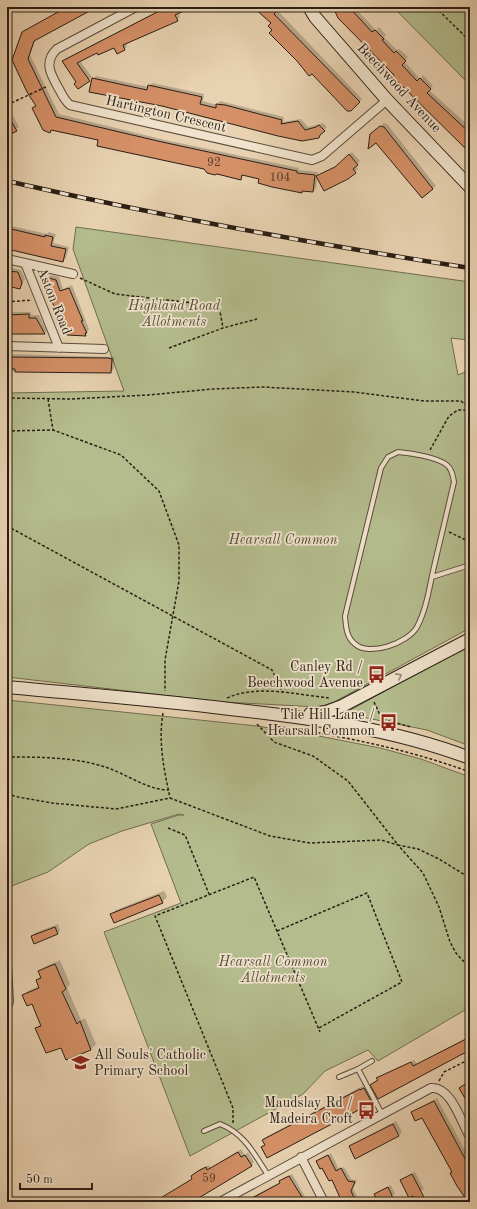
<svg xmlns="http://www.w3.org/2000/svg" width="477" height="1209" viewBox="0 0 477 1209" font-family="'Old Standard TT',serif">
	<rect width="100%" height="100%" fill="#e8d2b1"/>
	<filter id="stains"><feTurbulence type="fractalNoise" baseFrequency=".005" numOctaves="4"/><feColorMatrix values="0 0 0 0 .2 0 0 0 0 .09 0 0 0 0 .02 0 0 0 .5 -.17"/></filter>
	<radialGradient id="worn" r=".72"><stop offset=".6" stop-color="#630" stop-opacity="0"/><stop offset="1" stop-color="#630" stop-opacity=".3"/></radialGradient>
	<!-- green -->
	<path fill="#b4bc8d" stroke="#6e6d50" d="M 393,7 L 470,7 L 470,85 Z
		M 76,227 L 470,282 L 468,340 L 451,338 L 458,375 L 470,370 L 470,628 L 334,702 L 319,707 L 223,702 L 7,677 L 7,393 L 124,391 L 73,249 Z
		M 470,645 L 470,746 L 427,730 L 347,714 L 352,709 Z
		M 7,700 L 257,726 L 314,735 L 380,748 L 421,759 L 470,777 L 470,1016 L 465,1010 L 378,1061 L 368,1050 L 325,1071 L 303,1094 L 190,1156 L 104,932 L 181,903 L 151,824 L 179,815 L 184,815 L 179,814 L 122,831 L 89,844 L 48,872 L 9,887 L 7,884 Z"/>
	<!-- shadow -->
	<path fill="#0003" d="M 66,7 L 96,7 L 36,39 L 30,55 L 59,114 L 165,140 L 299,168 L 299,170 L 318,172 L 316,188 L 313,191 L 303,190 L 301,192 L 260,178 L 244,174 L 240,178 L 100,139 L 52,129 L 50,132 L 33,108 L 37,105 L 23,33 Z
		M 166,7 L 191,7 L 178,13 L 180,17 L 177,20 L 126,43 L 127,46 L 124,49 L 115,47 L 97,52 L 80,61 L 92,77 L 79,88 L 77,82 L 64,61 L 67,58 Z
		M 254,7 L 279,7 L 277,10 L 362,99 L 351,110 L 312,73 L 274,30 L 273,23 Z
		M 334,7 L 354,7 L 376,30 L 379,27 L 386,35 L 384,37 L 397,50 L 399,49 L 408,57 L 404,61 L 420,79 L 423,75 L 433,86 L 429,90 L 470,127 L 470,152 L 415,98 L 339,17 Z
		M 96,76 L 149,87 L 152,83 L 204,94 L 203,101 L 217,105 L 220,101 L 284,117 L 283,122 L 301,119 L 308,127 L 323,123 L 327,127 L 319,137 L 93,79 Z
		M 12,114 L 19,127 L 7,135 L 7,117 Z
		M 384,123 L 387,124 L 436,186 L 422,196 L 374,132 Z
		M 352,152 L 360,161 L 355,166 L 358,169 L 347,179 L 317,176 L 339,164 Z
		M 7,225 L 47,234 L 49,232 L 56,234 L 53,243 L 69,247 L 66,258 L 63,261 L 7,248 Z
		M 7,267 L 21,270 L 25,279 L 20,288 L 10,286 L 7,287 Z
		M 52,275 L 59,277 L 63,289 L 72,285 L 89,329 L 85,335 L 43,280 Z
		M 10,312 L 31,312 L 31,315 L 39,315 L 47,331 L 44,333 L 7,333 L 7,315 Z
		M 7,354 L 114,357 L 114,369 L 111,372 L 100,373 L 7,371 Z
		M 164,891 L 167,897 L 162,902 L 112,914 L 116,910 Z
		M 58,924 L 60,931 L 57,934 L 32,936 L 35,933 Z
		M 60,960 L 70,984 L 67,988 L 81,1020 L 85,1018 L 96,1044 L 91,1049 L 67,1059 L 62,1047 L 36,1029 L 41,1023 L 33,1003 L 23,996 L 28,991 L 39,986 L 37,980 L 41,976 L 39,972 L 44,967 Z
		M 470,1036 L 470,1049 L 371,1085 L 381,1076 L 414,1060 L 417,1064 Z
		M 363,1086 L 364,1088 L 367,1086 L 374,1099 L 371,1102 L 262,1147 L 265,1144 L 263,1140 L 266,1137 Z
		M 437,1098 L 468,1156 L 466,1158 L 470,1163 L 470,1202 L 458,1185 L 423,1116 L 412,1112 Z
		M 396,1121 L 402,1132 L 399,1135 L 356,1158 L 350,1147 L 353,1144 Z
		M 241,1149 L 245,1155 L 248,1152 L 254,1162 L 252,1165 L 190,1202 L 155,1202 L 193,1179 L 195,1174 L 202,1168 L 209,1165 L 211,1168 Z
		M 331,1153 L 339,1169 L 344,1167 L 351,1179 L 357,1180 L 353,1188 L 359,1200 L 363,1202 L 344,1202 L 332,1179 L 329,1180 L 317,1162 Z
		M 415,1172 L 424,1189 L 421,1191 L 401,1180 Z
		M 292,1174 L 308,1202 L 242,1202 L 281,1182 L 283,1178 Z
		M 391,1185 L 395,1194 L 382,1202 L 375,1202 L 374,1200 L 376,1197 L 375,1194 Z"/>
	<!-- building -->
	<path fill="#d59067" stroke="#291e14" d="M 67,7 L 97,7 L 34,41 L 28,59 L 56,117 L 162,142 L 297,171 L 297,173 L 315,175 L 313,192 L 302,191 L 302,193 L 272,187 L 258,183 L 259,179 L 242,175 L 241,180 L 217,174 L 215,175 L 207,173 L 204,169 L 97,146 L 98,140 L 51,130 L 50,133 L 43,130 L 32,108 L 36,106 L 27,92 L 12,60 L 22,32 Z
		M 167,7 L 193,7 L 175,15 L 178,21 L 123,45 L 125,50 L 117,54 L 114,48 L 98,55 L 97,53 L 77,63 L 90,81 L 78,89 L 74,84 L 76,82 L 62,61 Z
		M 253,7 L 280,7 L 274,14 L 360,102 L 351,111 L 347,111 L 312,74 L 309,76 L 297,61 L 269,33 L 272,30 L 268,26 L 271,23 Z
		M 333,7 L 349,7 L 372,32 L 375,30 L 384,39 L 382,40 L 394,53 L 396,51 L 406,61 L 402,65 L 417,81 L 420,78 L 431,89 L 427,93 L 470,133 L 470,153 L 393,77 L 394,75 L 338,18 Z
		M 92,78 L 147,90 L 148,85 L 198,96 L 202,97 L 200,104 L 216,108 L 216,104 L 225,105 L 282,120 L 281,124 L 298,121 L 305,130 L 316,127 L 319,125 L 325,131 L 320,135 L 319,138 L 302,141 L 278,136 L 162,106 L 89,92 Z
		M 7,114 L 17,131 L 7,136 Z
		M 380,126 L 384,127 L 433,189 L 422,198 L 376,143 L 368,149 L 370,134 Z
		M 349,154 L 358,165 L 353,169 L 356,173 L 348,179 L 324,191 L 316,176 L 335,167 Z
		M 7,228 L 45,237 L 45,235 L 53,237 L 51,246 L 66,249 L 63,262 L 7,249 Z
		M 7,271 L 18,272 L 22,283 L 20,289 L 7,286 Z
		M 49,278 L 56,280 L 60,291 L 69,288 L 83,321 L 81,321 L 87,333 L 85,333 L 86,336 L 67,335 L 42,280 Z
		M 29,314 L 29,318 L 36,318 L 45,334 L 7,334 L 7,315 Z
		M 7,357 L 108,358 L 112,359 L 111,373 L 15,372 L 15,369 L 7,369 Z
		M 159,895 L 163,903 L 114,923 L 110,914 Z
		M 55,927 L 58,934 L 34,944 L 31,936 Z
		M 55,964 L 66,989 L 62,992 L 77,1024 L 80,1021 L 91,1050 L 66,1060 L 61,1048 L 46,1053 L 35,1028 L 41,1026 L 32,1004 L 27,1006 L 22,995 L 39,988 L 36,980 L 41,978 L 38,971 Z
		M 470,1037 L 470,1050 L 378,1099 L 370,1085 L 378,1080 L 376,1078 L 411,1062 L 413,1066 Z
		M 470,1081 L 470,1107 L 459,1088 Z
		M 364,1088 L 372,1103 L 267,1158 L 261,1147 L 265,1145 L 262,1140 L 360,1089 L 360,1090 Z
		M 434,1101 L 470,1168 L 470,1202 L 468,1202 L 457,1186 L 450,1173 L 452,1172 L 422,1118 L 415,1121 L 411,1112 Z
		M 393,1124 L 399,1136 L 355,1159 L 349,1146 Z
		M 238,1152 L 241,1157 L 245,1155 L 252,1166 L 192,1202 L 154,1202 L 192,1179 L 191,1176 L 198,1171 L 206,1167 L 207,1170 Z
		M 328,1155 L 336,1171 L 341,1168 L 348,1181 L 355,1182 L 351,1191 L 356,1202 L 342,1202 L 332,1180 L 329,1181 L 322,1168 L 320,1169 L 316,1161 Z
		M 412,1174 L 425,1199 L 420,1202 L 416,1202 L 413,1196 L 409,1198 L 400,1180 Z
		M 289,1176 L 305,1202 L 245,1202 L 280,1183 L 279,1181 Z
		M 388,1187 L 393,1198 L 384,1202 L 378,1202 L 374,1194 Z"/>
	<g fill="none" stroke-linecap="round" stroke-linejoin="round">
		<defs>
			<path id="lane" d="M 398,452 C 410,453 437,457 447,465 C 452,469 453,476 454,482 C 447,512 440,542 433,571 C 429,590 426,610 417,627 C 408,643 369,657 355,644 C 346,637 346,626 345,616 L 381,468 L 388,457 Z
				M 432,577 L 470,565
				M 7,930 L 11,1002 L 7,1012
				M 372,1061 L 358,1069 L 382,1114
				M 339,1077 L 358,1069
				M 204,1131 L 220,1124 C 245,1134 254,1154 268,1175"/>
			<path id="street" d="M 136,7 L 57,49 C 43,62 51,75 59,89 C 62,95 65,101 70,105 L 312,160 L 322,156 L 387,100
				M 7,259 L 73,274
				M 25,263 L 59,348
				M 7,346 L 104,349
				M 301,1157 L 324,1202
				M 220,1202 L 431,1088 C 451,1086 461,1122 470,1137"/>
			<path id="secondary" d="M 309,7 L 315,17 L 387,100 L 470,187
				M 7,687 C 81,694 156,700 230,709 C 312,718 393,729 470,758
				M 310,714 L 326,712 L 342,706 L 470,639"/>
		</defs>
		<!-- lane casing -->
		<use href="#lane" stroke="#594b3b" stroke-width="6"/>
		<!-- street casing -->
		<use href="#street" stroke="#594b3b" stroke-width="10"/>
		<!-- secondary casing -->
		<use href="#secondary" stroke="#291e14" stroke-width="14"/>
		<!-- path -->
		<path stroke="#291e14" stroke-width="1.5" stroke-dasharray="3 2" stroke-linecap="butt" d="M 435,7 L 470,41
			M 7,105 L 48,86
			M 80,278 L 115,294 L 219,306 L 223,328
			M 7,302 L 32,300
			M 169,348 L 223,328 L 257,319
			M 7,398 L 71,399 L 148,395 L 213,389 L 263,387 L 354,392 L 424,401 L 461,401 L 470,409
			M 48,399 L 53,430
			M 7,431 L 53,430 L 121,455 L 159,491 L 179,545 L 179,581 L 165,660 L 165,691
			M 430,450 L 449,416 L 458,410 L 470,410
			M 7,526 L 272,670 L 283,693
			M 449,532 L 470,542
			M 227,698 C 258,684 298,695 330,698
			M 374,702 L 382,719 L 411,727
			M 163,713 C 158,742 164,769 170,798
			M 257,724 L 274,742 L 313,756 L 348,781 L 398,845 L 418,849 L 439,859 L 470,878
			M 268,725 C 337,735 404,748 470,772
			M 7,757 C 40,757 77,757 108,768 C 128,775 148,790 169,790
			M 7,794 L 18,797 L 52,803 L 116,809 L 170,798 L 270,836 L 310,843 L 381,840 L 398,845 L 423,873 L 439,907 L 450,942 L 456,953 L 466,964
			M 168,828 L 185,835 L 209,894
			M 277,931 L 367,893 L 402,982 L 319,1028
			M 470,942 L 466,964 L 470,978
			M 439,1081 L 444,1072 L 470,1059
			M 233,1123 L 233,1108 L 155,916 L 254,877 L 320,1032"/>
		<!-- lane -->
		<use href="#lane" stroke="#f0e2cc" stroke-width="4"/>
		<!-- street -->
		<use href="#street" stroke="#f0e2cc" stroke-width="8"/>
		<!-- secondary -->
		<use href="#secondary" stroke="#f0e2cc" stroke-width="12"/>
		<defs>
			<path id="rail" d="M 7,181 C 160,216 314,244 470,268"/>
		</defs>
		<!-- rail casing -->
		<use href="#rail" stroke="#291e14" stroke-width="4.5"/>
		<!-- rail -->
		<use href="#rail" stroke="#f0e2cc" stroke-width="3" stroke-dasharray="9" stroke-linecap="butt"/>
	</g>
	<!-- one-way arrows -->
	<defs><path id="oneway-chevron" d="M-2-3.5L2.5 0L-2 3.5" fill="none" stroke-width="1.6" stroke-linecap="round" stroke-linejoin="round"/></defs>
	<use stroke="#968a79" href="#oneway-chevron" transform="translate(399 676) rotate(-28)"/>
	<!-- icons -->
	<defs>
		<symbol id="bus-bare" viewBox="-9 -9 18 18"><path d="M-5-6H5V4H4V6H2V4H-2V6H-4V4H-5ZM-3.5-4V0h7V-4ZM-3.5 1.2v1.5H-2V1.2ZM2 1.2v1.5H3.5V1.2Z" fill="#8f2418" stroke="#f0e2cc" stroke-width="2.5" paint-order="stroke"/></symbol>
		<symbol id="school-bare" viewBox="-9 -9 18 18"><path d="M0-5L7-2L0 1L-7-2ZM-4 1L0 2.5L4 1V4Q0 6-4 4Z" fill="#8f2418" stroke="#f0e2cc" stroke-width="2.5" paint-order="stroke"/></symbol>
	</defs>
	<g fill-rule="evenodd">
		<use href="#bus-bare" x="364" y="662" width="25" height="25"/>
		<use href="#bus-bare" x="376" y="710" width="25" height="25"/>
		<use href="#school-bare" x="68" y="1050" width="25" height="25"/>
		<use href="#bus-bare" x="354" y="1098" width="25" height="25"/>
	</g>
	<g text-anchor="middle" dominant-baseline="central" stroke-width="3.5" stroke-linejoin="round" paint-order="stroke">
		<!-- number labels -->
		<g font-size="12" fill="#543a29">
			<text x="214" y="163">92</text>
			<text x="280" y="178">104</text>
			<text x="209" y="1179">59</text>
		</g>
		<!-- street labels -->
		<g font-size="14" fill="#291e14" stroke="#f0e2cc">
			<text transform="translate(399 88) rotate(47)">Beechwood Avenue</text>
			<text transform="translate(166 114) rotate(13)">Hartington Crescent</text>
			<text transform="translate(54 301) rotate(68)">Aston Road</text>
		</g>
		<!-- park labels -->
		<g font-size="14" font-style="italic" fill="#534d38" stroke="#f0e2cc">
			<text x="174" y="306">Highland Road<tspan x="174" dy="16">Allotments</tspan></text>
			<text x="283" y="540">Hearsall Common</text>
			<text x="273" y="962">Hearsall Common<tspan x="273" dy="16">Allotments</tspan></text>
		</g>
		<!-- poi labels -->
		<g font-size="14" fill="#291e14" stroke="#f0e2cc" text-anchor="end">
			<text x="363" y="667">Canley Rd /<tspan x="363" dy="16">Beechwood Avenue</tspan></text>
			<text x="375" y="715">Tile Hill Lane /<tspan x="375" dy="16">Hearsall Common</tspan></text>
			<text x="94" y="1055" text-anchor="start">All Souls' Catholic<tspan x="94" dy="16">Primary School</tspan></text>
			<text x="353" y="1103">Maudslay Rd /<tspan x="353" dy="16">Madeira Croft</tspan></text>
		</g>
	</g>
	<!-- margin -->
	<rect width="477" height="1209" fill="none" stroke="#e8d2b1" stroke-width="24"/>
	<rect x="8" y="8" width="461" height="1193" fill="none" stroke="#291e14" stroke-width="2"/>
	<rect x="12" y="12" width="453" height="1185" fill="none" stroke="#291e14"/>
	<!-- scale -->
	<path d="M20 1183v6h72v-6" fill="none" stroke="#291e14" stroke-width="2"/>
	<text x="26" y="1183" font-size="12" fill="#291e14" stroke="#f0e2cc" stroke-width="3" paint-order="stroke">50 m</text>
	<rect width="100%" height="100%" filter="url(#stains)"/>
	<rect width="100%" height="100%" fill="url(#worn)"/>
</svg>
